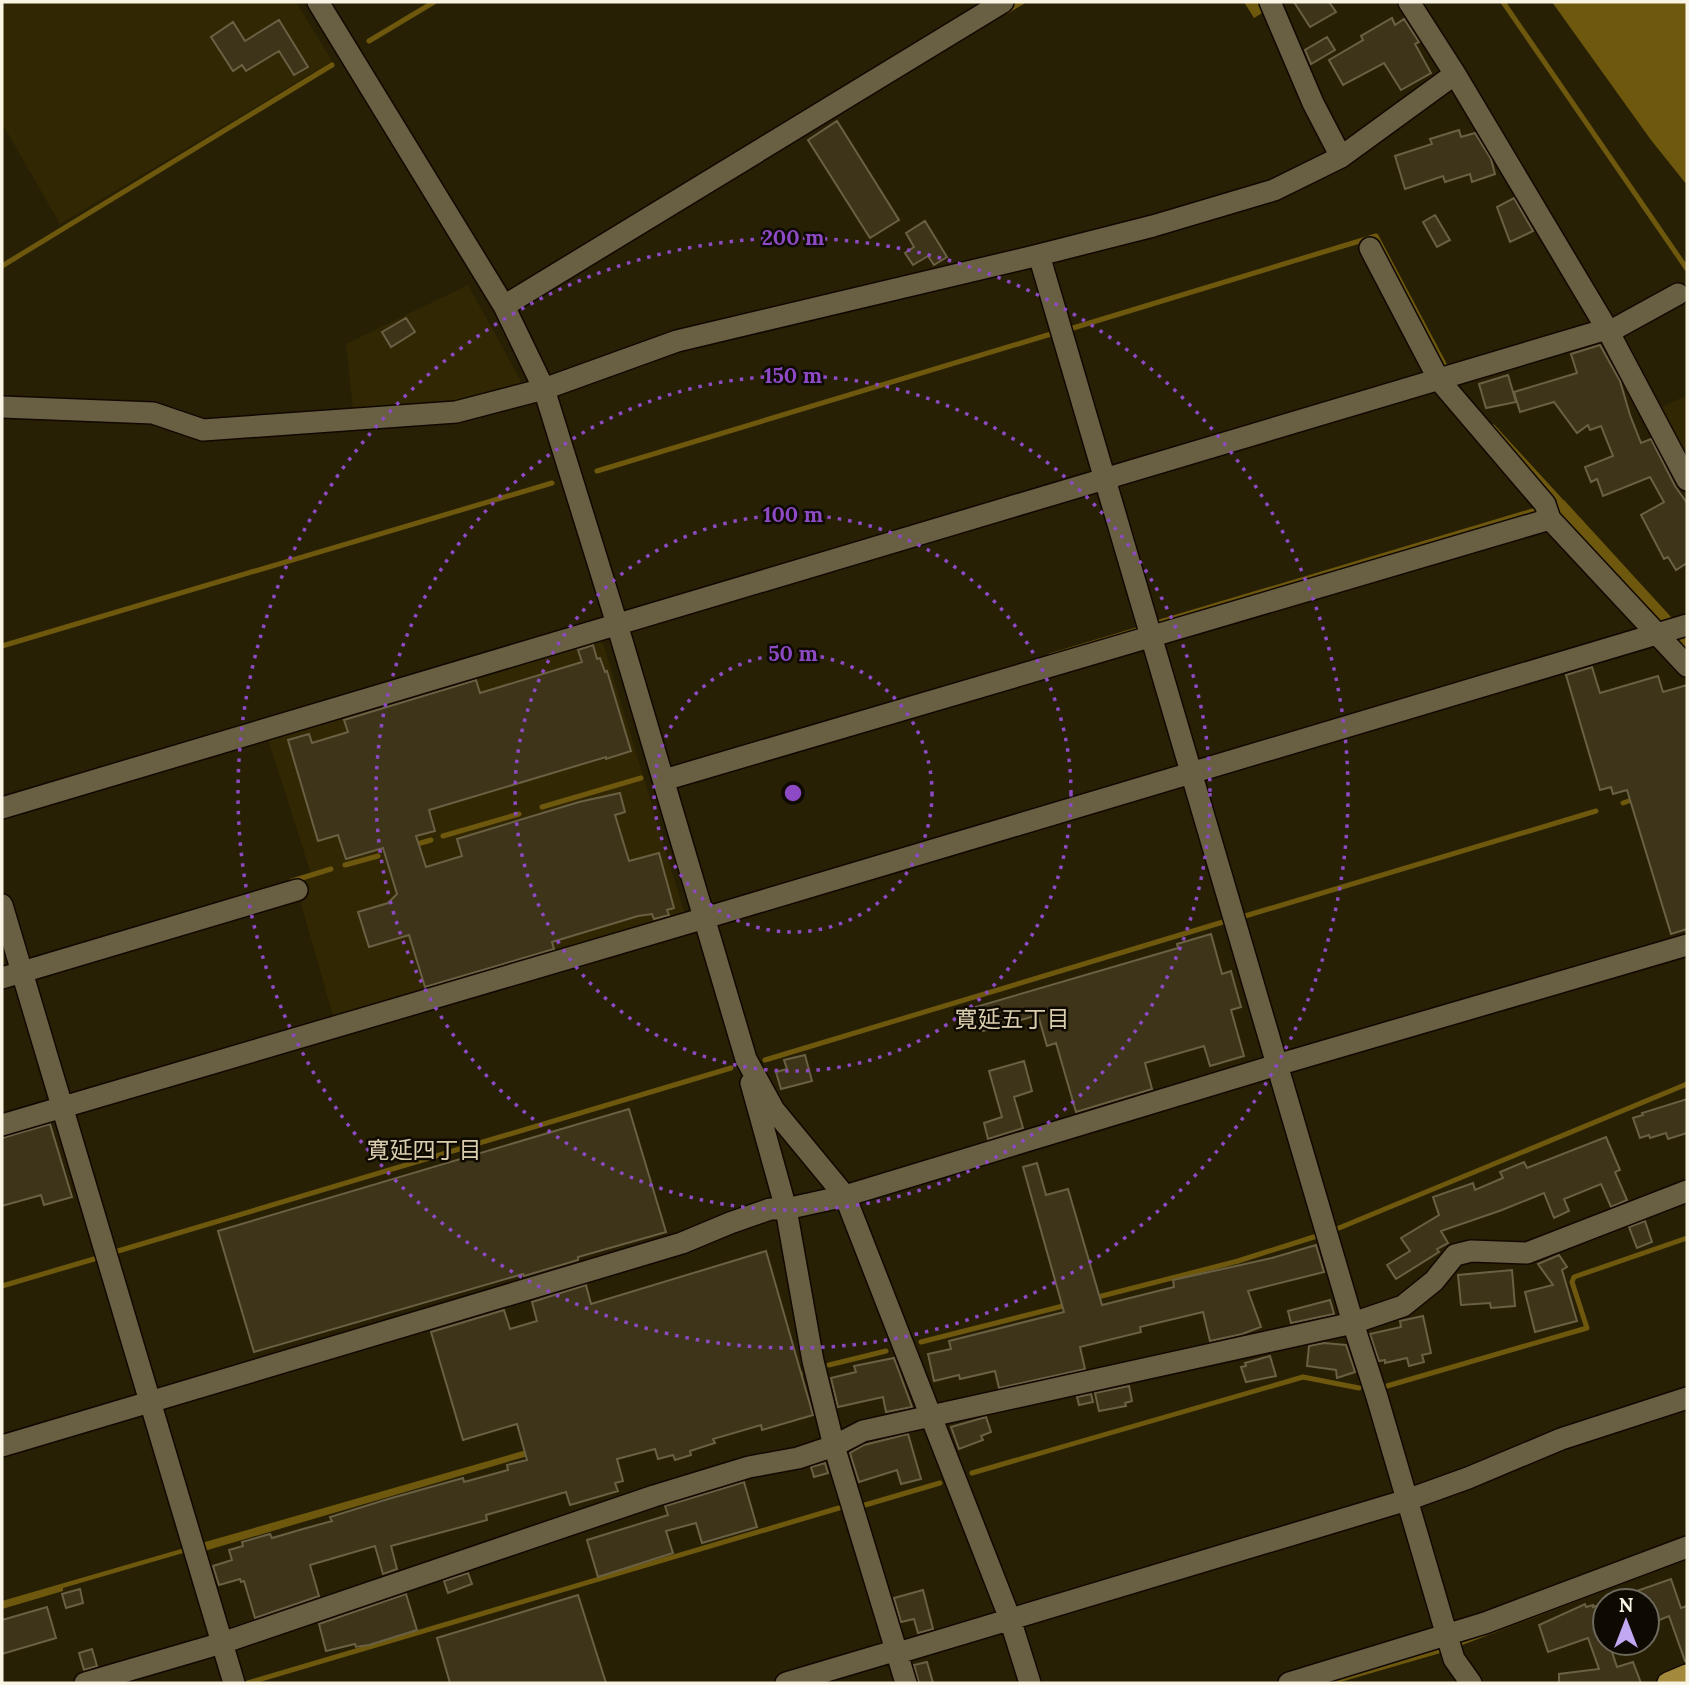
<svg xmlns="http://www.w3.org/2000/svg" width="1689" height="1685" viewBox="0 0 1689 1685" font-family="Lora,'Noto Sans JP',serif">
	<rect width="100%" height="100%" fill="#282005"/>
	<!-- built -->
	<path fill="#322703" d="M 2,2 L 296,2 L 332,61 L 60,224 L 2,123 Z
		M 468,285 L 522,383 L 520,391 L 455,406 L 357,413 L 353,409 L 346,344 Z
		M 1687,395 L 1687,464 L 1658,409 Z
		M 595,640 L 603,643 L 685,915 L 334,1019 L 295,883 L 312,877 L 267,736 Z"/>
	<!-- water -->
	<path fill="#6e580d" d="M 1244,2 L 1280,2 L 1254,18 Z
		M 1552,2 L 1687,2 L 1687,185 L 1651,140 Z
		M 1557,499 L 1564,500 L 1672,618 L 1687,636 L 1687,656 L 1554,511 Z
		M 802,1371 L 803,1375 L 201,1552 L 198,1544 Z
		M 188,1547 L 190,1551 L 63,1588 L 63,1591 L 2,1609 L 2,1601 Z
		M 1687,1552 L 1687,1559 L 1444,1652 L 1337,1683 L 1307,1683 Z"/>
	<g fill="none" stroke-linecap="round" stroke-linejoin="round">
		<!-- stream -->
		<path stroke="#6e580d" stroke-width="5" d="M 1503,2 L 1687,269
			M 1007,11 L 1022,2
			M 369,41 L 434,2
			M 2,266 L 332,65
			M 1073,328 L 1376,236 L 1444,364
			M 1493,427 L 1560,500 L 1559,507
			M 597,471 L 1051,334
			M 1160,622 L 1536,510
			M 2,646 L 552,483
			M 1050,656 L 1140,629
			M 1623,803 L 1637,798
			M 542,807 L 641,778
			M 443,836 L 519,814
			M 414,845 L 431,840
			M 345,865 L 378,856
			M 292,881 L 331,869
			M 1245,916 L 1596,811
			M 765,1060 L 1223,922
			M 1339,1228 L 1687,1084
			M 118,1251 L 731,1068
			M 2,1286 L 94,1259
			M 1094,1298 L 1238,1261 L 1317,1236
			M 921,1342 L 1067,1305
			M 829,1365 L 886,1351
			M 1387,1386 L 1587,1328 L 1572,1282 L 1574,1277 L 1687,1238
			M 972,1473 L 1303,1377 L 1359,1388
			M 865,1505 L 940,1483
			M 248,1683 L 839,1508"/>
	</g>
	<!-- building -->
	<path fill="#3d3419" stroke="#6a6044" stroke-width="2" d="M 1294,2 L 1329,2 L 1336,12 L 1310,27 Z
		M 1392,18 L 1395,25 L 1404,19 L 1419,42 L 1415,44 L 1431,73 L 1401,90 L 1384,63 L 1343,85 L 1329,60 L 1363,40 L 1361,36 Z
		M 279,20 L 308,67 L 294,75 L 279,51 L 246,71 L 242,65 L 233,71 L 211,37 L 233,22 L 245,41 Z
		M 1327,37 L 1335,50 L 1311,64 L 1305,50 Z
		M 837,121 L 899,220 L 870,238 L 808,140 Z
		M 1459,130 L 1461,137 L 1475,133 L 1491,159 L 1495,174 L 1472,182 L 1470,174 L 1445,182 L 1443,176 L 1405,189 L 1395,156 L 1432,144 L 1430,139 Z
		M 1514,198 L 1533,231 L 1510,242 L 1497,207 Z
		M 1435,215 L 1450,240 L 1437,247 L 1423,222 Z
		M 925,221 L 947,257 L 934,265 L 928,256 L 913,265 L 905,253 L 914,247 L 906,233 Z
		M 406,318 L 415,332 L 391,347 L 382,332 Z
		M 1600,345 L 1620,381 L 1630,415 L 1641,443 L 1651,439 L 1675,486 L 1687,503 L 1687,563 L 1676,570 L 1668,557 L 1664,559 L 1641,515 L 1664,502 L 1650,477 L 1603,496 L 1597,479 L 1591,482 L 1585,467 L 1613,456 L 1601,426 L 1590,430 L 1588,425 L 1577,433 L 1554,402 L 1520,412 L 1514,392 L 1577,373 L 1571,354 Z
		M 1508,375 L 1516,402 L 1486,408 L 1479,384 Z
		M 593,645 L 597,659 L 600,658 L 605,672 L 607,671 L 631,751 L 606,759 L 606,757 L 429,810 L 435,831 L 416,836 L 426,867 L 462,856 L 457,839 L 579,802 L 620,793 L 625,812 L 615,815 L 629,861 L 659,853 L 674,908 L 667,910 L 669,915 L 654,919 L 652,914 L 638,916 L 552,942 L 554,949 L 425,987 L 409,935 L 369,947 L 358,912 L 388,903 L 397,894 L 383,848 L 346,859 L 338,835 L 318,841 L 288,740 L 309,734 L 312,743 L 348,732 L 344,720 L 476,680 L 480,693 L 582,662 L 578,650 Z
		M 1592,667 L 1600,693 L 1658,676 L 1663,692 L 1687,685 L 1687,929 L 1671,934 L 1627,790 L 1613,794 L 1611,787 L 1600,790 L 1566,675 Z
		M 1211,934 L 1222,974 L 1231,971 L 1241,1007 L 1231,1010 L 1244,1056 L 1210,1066 L 1204,1046 L 1145,1063 L 1152,1089 L 1076,1112 L 1056,1043 L 1047,1046 L 1038,1015 L 983,1031 L 976,1007 L 1178,948 L 1177,944 Z
		M 805,1055 L 812,1081 L 781,1089 L 776,1072 L 787,1069 L 784,1060 Z
		M 1024,1061 L 1032,1091 L 1014,1097 L 1023,1128 L 988,1139 L 984,1123 L 1002,1117 L 989,1071 Z
		M 1687,1099 L 1687,1133 L 1668,1139 L 1666,1133 L 1650,1138 L 1649,1135 L 1640,1138 L 1633,1118 L 1643,1115 L 1642,1113 Z
		M 629,1109 L 666,1232 L 578,1257 L 578,1260 L 524,1276 L 523,1274 L 254,1352 L 218,1231 Z
		M 50,1124 L 72,1197 L 44,1205 L 41,1195 L 2,1206 L 2,1138 Z
		M 1606,1137 L 1620,1170 L 1615,1172 L 1627,1200 L 1611,1207 L 1601,1184 L 1564,1199 L 1569,1211 L 1554,1218 L 1544,1193 L 1502,1210 L 1441,1231 L 1448,1243 L 1437,1249 L 1439,1252 L 1396,1279 L 1387,1265 L 1410,1251 L 1401,1238 L 1439,1215 L 1433,1197 L 1473,1183 L 1475,1190 L 1503,1178 L 1500,1172 L 1524,1162 L 1527,1168 Z
		M 1037,1163 L 1046,1195 L 1068,1189 L 1102,1305 L 1174,1287 L 1173,1280 L 1272,1258 L 1316,1245 L 1324,1272 L 1248,1291 L 1261,1327 L 1242,1334 L 1210,1341 L 1203,1312 L 1140,1327 L 1141,1332 L 1080,1347 L 1085,1369 L 999,1388 L 995,1371 L 960,1379 L 959,1375 L 934,1381 L 928,1354 L 951,1349 L 949,1341 L 1064,1312 L 1023,1167 Z
		M 1645,1221 L 1652,1242 L 1637,1248 L 1629,1227 Z
		M 766,1251 L 813,1415 L 762,1430 L 761,1425 L 713,1439 L 715,1443 L 690,1451 L 691,1455 L 675,1460 L 673,1455 L 658,1459 L 655,1449 L 617,1459 L 623,1481 L 615,1483 L 618,1491 L 570,1505 L 566,1492 L 486,1515 L 487,1520 L 391,1546 L 397,1569 L 383,1574 L 375,1546 L 310,1565 L 319,1596 L 255,1618 L 244,1581 L 241,1582 L 240,1579 L 219,1585 L 213,1566 L 232,1560 L 229,1550 L 243,1546 L 242,1542 L 270,1534 L 272,1538 L 303,1529 L 332,1521 L 330,1517 L 388,1499 L 463,1478 L 464,1482 L 508,1470 L 507,1465 L 527,1460 L 517,1424 L 463,1440 L 431,1332 L 504,1310 L 510,1329 L 537,1321 L 532,1302 L 586,1285 L 591,1304 Z
		M 1559,1255 L 1567,1267 L 1562,1270 L 1577,1321 L 1535,1332 L 1525,1292 L 1553,1285 L 1538,1264 Z
		M 1512,1270 L 1515,1306 L 1491,1308 L 1490,1303 L 1461,1305 L 1458,1275 Z
		M 1330,1300 L 1334,1314 L 1291,1323 L 1288,1311 Z
		M 1423,1316 L 1431,1353 L 1422,1355 L 1424,1362 L 1409,1366 L 1407,1358 L 1385,1363 L 1385,1360 L 1379,1361 L 1370,1334 L 1401,1327 L 1400,1321 Z
		M 1324,1343 L 1346,1345 L 1355,1372 L 1337,1378 L 1336,1370 L 1307,1366 L 1309,1346 Z
		M 1270,1356 L 1276,1376 L 1246,1382 L 1241,1367 L 1246,1366 L 1245,1363 Z
		M 894,1358 L 912,1407 L 886,1412 L 883,1397 L 838,1407 L 831,1378 L 856,1372 L 854,1366 Z
		M 1129,1386 L 1132,1401 L 1125,1403 L 1126,1406 L 1099,1411 L 1095,1393 Z
		M 1091,1394 L 1093,1402 L 1079,1405 L 1077,1397 Z
		M 986,1417 L 991,1432 L 981,1436 L 983,1440 L 959,1449 L 951,1427 Z
		M 908,1434 L 921,1479 L 901,1484 L 897,1470 L 859,1482 L 850,1453 L 864,1445 Z
		M 825,1463 L 828,1473 L 814,1477 L 811,1467 Z
		M 744,1482 L 757,1527 L 702,1543 L 696,1523 L 666,1531 L 673,1553 L 598,1577 L 587,1540 L 668,1515 L 665,1506 Z
		M 468,1573 L 472,1584 L 448,1593 L 444,1581 Z
		M 1671,1579 L 1681,1608 L 1687,1606 L 1687,1661 L 1685,1661 L 1669,1616 L 1647,1625 L 1647,1601 L 1614,1601 L 1614,1599 Z
		M 80,1589 L 83,1603 L 66,1608 L 62,1594 Z
		M 923,1590 L 933,1629 L 918,1633 L 914,1619 L 901,1622 L 894,1598 Z
		M 406,1594 L 417,1630 L 369,1645 L 356,1647 L 355,1644 L 326,1651 L 319,1624 Z
		M 578,1595 L 606,1683 L 450,1683 L 437,1638 Z
		M 1605,1603 L 1605,1643 L 1609,1643 L 1617,1667 L 1633,1662 L 1641,1683 L 1559,1683 L 1559,1674 L 1599,1669 L 1588,1638 L 1548,1652 L 1539,1625 L 1585,1604 L 1586,1607 L 1593,1605 L 1593,1607 Z
		M 47,1607 L 56,1638 L 2,1654 L 2,1620 Z
		M 92,1649 L 97,1666 L 84,1670 L 79,1653 Z
		M 927,1662 L 933,1683 L 919,1683 L 914,1665 Z"/>
	<g fill="none" stroke-linecap="round" stroke-linejoin="round">
		<defs>
			<path id="minor" d="M 318,2 L 504,306 L 544,389 L 617,624 L 746,1059 L 774,1110 L 845,1196 L 1010,1619 L 1030,1683
				M 1270,2 L 1313,103 L 1341,157
				M 1409,2 L 1455,74 L 1607,329 L 1687,480
				M 1370,248 L 1439,380 L 1545,504 L 1550,519 L 1687,666
				M 1039,255 L 1353,1323 L 1377,1397 L 1447,1636 L 1454,1659 L 1471,1683
				M 504,306 L 1003,2
				M 1609,332 L 1678,294
				M 2,407 L 153,413 L 203,430 L 456,412 L 544,389 L 677,341 L 1039,255 L 1153,226 L 1274,190 L 1341,157 L 1455,74
				M 664,780 L 1550,519
				M 2,808 L 1607,329
				M 2,905 L 234,1683
				M 2,978 L 297,890
				M 751,1083 L 786,1209 L 813,1361 L 834,1446 L 906,1683
				M 2,1125 L 705,918 L 1687,625
				M 2,1446 L 682,1243 L 730,1223 L 770,1209 L 786,1209 L 845,1196 L 1277,1065 L 1687,945
				M 85,1683 L 222,1643 L 654,1496 L 749,1467 L 798,1458 L 834,1446 L 863,1431 L 1353,1323 L 1403,1306 L 1434,1281 L 1455,1255 L 1471,1251 L 1527,1253 L 1687,1191
				M 786,1683 L 887,1653 L 898,1653 L 1407,1500 L 1468,1478 L 1561,1439 L 1687,1398
				M 1289,1683 L 1485,1623 L 1687,1547"/>
			<path id="major" d="M 1668,1683 L 1687,1675"/>
		</defs>
		<!-- minor casing -->
		<use href="#minor" stroke="#110900" stroke-width="24"/>
		<!-- major casing -->
		<use href="#major" stroke="#110900" stroke-width="24"/>
		<!-- minor -->
		<use href="#minor" stroke="#695f43" stroke-width="21"/>
		<!-- major -->
		<use href="#major" stroke="#a3893b" stroke-width="21"/>
	</g>
	<!-- distance rings -->
	<g fill="none" stroke="#8e4ac5" stroke-width="3.5" stroke-dasharray="3.5 7">
		<circle cx="793" cy="793" r="139"/>
		<circle cx="793" cy="793" r="278"/>
		<circle cx="793" cy="793" r="417"/>
		<circle cx="793" cy="793" r="555"/>
	</g>
	<g text-anchor="middle" dominant-baseline="central" stroke-width="5" stroke-linejoin="round" paint-order="stroke">
		<!-- neighbourhood labels -->
		<g font-size="23" fill="#daceaf" stroke="#0e0a02">
			<text x="1012" y="1018">寛延五丁目</text>
			<text x="424" y="1149">寛延四丁目</text>
		</g>
	</g>
	<circle cx="793" cy="793" r="10" fill="#8e4ac5" stroke="#0e0a02" stroke-width="3.5"/>
	<g font-size="21" text-anchor="middle" font-weight="bold" fill="#8e4ac5" stroke="#0e0a02" stroke-width="5" stroke-linejoin="round" paint-order="stroke">
		<text x="793" y="245">200 m</text>
		<text x="793" y="383">150 m</text>
		<text x="793" y="522">100 m</text>
		<text x="793" y="661">50 m</text>
	</g>
	<!-- border -->
	<rect width="1689" height="1685" fill="none" stroke="#faf4e4" stroke-width="7"/>
	<!-- north arrow -->
	<g transform="translate(1626 1622)"><circle r="33" fill="#0e0a02" stroke="#6c685c" stroke-width="2"/>
	<path d="M0-5L12 26L0 18L-12 26Z" fill="#c2a7f2"/>
	<text y="-10" font-size="19" font-weight="bold" text-anchor="middle" fill="#faf4e4">N</text>
	</g>
</svg>
